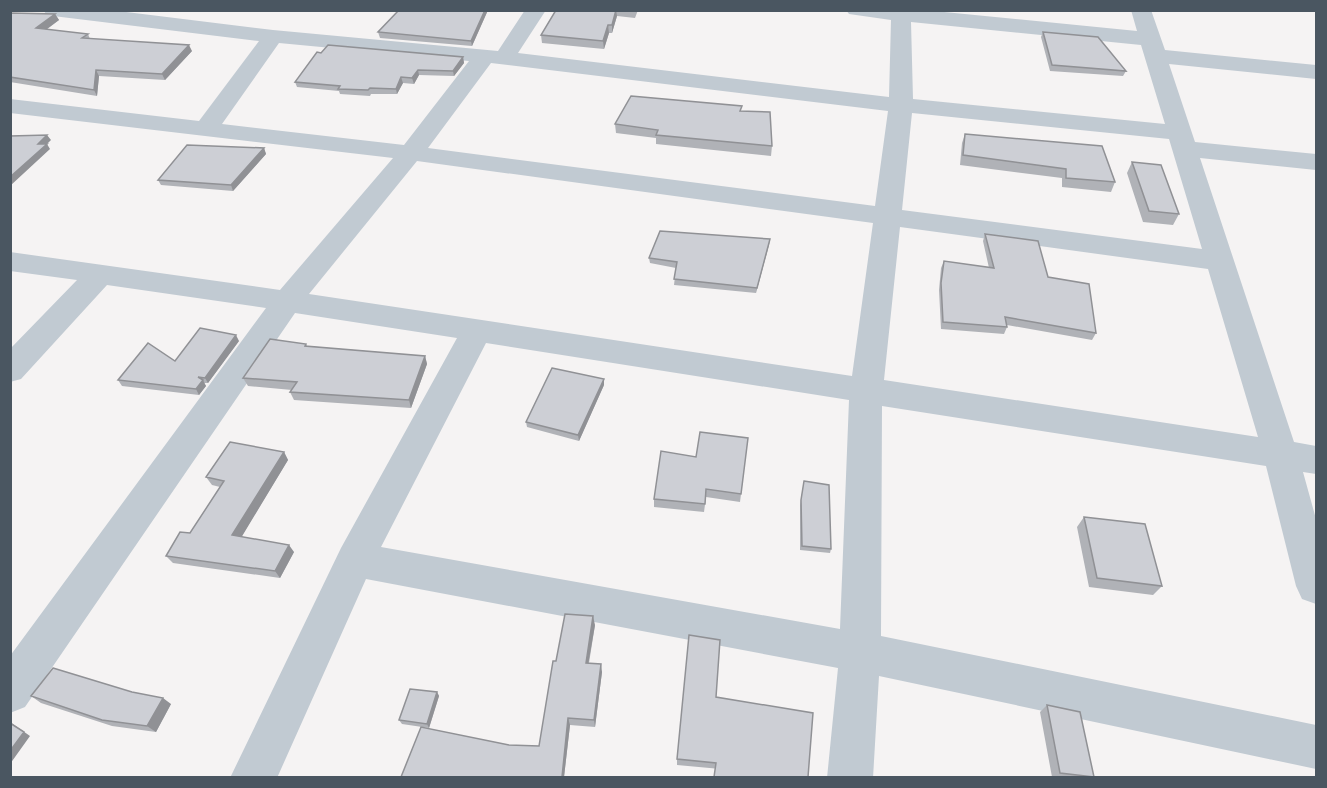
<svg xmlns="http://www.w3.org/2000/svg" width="1327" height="788" viewBox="0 0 1327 788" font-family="Cabin,sans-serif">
	<rect width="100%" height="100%" fill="#f5f3f3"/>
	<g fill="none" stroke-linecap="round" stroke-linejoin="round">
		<!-- minor -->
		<path fill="#c1cad2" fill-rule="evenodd" d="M 43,10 L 110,10 L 273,30 L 498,51 L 525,10 L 546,10 L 518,53 L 889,97 L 891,20 L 849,14 L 846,10 L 924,10 L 1137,31 L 1131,10 L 1151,10 L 1165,50 L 1316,65 L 1316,79 L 1169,64 L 1195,142 L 1316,154 L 1316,170 L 1200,158 L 1294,442 L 1316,446 L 1316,474 L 1303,472 L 1316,519 L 1316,604 L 1302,599 L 1296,586 L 1266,466 L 882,406 L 881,636 L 1316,725 L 1316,769 L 879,676 L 873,778 L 827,778 L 838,668 L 366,579 L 277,778 L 230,778 L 341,548 L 457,338 L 295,313 L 25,707 L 10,713 L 10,656 L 266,308 L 107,285 L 21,379 L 10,382 L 10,349 L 77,280 L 10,271 L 10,252 L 280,290 L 393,158 L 10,113 L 10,99 L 199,121 L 259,41 L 53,16 L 46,14 ZM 911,22 L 1141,45 L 1165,124 L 913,99 ZM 279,43 L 469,61 L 404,145 L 222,124 ZM 491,63 L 888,111 L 875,206 L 428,148 ZM 912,113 L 1169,139 L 1202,249 L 902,210 ZM 417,161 L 873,223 L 852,376 L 309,294 ZM 900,227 L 1208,269 L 1258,437 L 884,380 ZM 486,343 L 849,400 L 840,629 L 381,547 Z"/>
	</g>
	<!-- wall -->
	<path fill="#b0b2b7" d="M 399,10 L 488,10 L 472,46 L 380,38 L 378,32 Z
		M 556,10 L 638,10 L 635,18 L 617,16 L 612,33 L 609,33 L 604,49 L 542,43 L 541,35 Z
		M 10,13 L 55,14 L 59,20 L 46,30 L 88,34 L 90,39 L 192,51 L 165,80 L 99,76 L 97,96 L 10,82 Z
		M 1043,32 L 1126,71 L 1123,76 L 1050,71 L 1041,37 Z
		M 463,57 L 464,63 L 454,76 L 419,75 L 414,84 L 403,83 L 397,94 L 371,94 L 370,96 L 340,94 L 339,91 L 297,87 L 295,82 Z
		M 741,111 L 772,146 L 771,156 L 656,144 L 656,138 L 616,133 L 615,124 Z
		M 965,134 L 1115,182 L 1111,192 L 1062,187 L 1062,178 L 960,165 L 962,143 Z
		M 264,148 L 266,154 L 233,191 L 161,185 L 158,180 Z
		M 1132,162 L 1179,214 L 1173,225 L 1143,222 L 1127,173 Z
		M 985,234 L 1048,277 L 1096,333 L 1092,340 L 1007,325 L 1007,327 L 1004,334 L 941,329 L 939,290 L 941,268 L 944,261 L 989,268 L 983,241 Z
		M 770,239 L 756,293 L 674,285 L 676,268 L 650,263 L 649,258 Z
		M 239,341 L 208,383 L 204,383 L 206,386 L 199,395 L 122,386 L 118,380 Z
		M 306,344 L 307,346 L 425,356 L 427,364 L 411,408 L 294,400 L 290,392 L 292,390 L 248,386 L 243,378 Z
		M 604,385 L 579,441 L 527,427 L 526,422 Z
		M 748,438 L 740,502 L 706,497 L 704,512 L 654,507 L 654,499 L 696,457 Z
		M 284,452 L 288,460 L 241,537 L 294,552 L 280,578 L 173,563 L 166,556 L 190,533 L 220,487 L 212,485 L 206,477 Z
		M 804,481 L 831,549 L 830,553 L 800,550 L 800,505 Z
		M 1084,517 L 1162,586 L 1153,595 L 1089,587 L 1077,527 Z
		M 595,625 L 589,663 L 602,672 L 595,727 L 570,725 L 564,777 L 509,745 L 539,746 L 556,661 Z
		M 437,692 L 439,696 L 429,728 L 402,724 L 399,720 Z
		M 31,696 L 171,704 L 156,732 L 112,726 L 41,703 Z
		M 716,697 L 808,777 L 677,765 L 677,759 Z
		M 1047,705 L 1094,777 L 1052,777 L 1040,712 Z"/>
	<!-- shaded-wall -->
	<path fill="#909195" d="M 485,10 L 488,10 L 472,46 L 471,41 Z
		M 616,10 L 617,16 L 612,33 L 612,25 Z
		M 55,14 L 59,20 L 40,34 L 36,28 Z
		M 608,25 L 609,33 L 604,49 L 603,41 Z
		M 189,45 L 192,51 L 165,80 L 162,74 Z
		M 463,57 L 464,63 L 454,76 L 453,71 Z
		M 96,70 L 99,76 L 97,96 L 94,90 Z
		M 418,70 L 419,75 L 414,84 L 412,78 Z
		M 401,77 L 403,83 L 397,94 L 396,89 Z
		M 47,135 L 51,140 L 47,144 L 50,149 L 10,186 L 10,177 L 38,144 Z
		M 264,148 L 266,154 L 233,191 L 231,185 Z
		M 770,239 L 769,245 L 756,293 L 757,288 Z
		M 236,335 L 239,341 L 208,383 L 205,378 Z
		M 425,356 L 427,364 L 411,408 L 409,400 Z
		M 604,379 L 604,385 L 579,441 L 578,435 Z
		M 203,380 L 206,386 L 199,395 L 196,389 Z
		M 284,452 L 288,460 L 238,543 L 232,535 Z
		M 289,545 L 294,552 L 280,578 L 275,571 Z
		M 593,616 L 595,625 L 587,671 L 586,663 Z
		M 601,664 L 602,672 L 595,727 L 594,720 Z
		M 437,692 L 439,696 L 429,728 L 427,724 Z
		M 163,698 L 171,704 L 156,732 L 147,726 Z
		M 568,718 L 570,725 L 564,777 L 562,777 Z
		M 10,722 L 30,736 L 10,764 Z"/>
	<!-- building -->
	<path fill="#cdcfd5" stroke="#909195" stroke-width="1.5" d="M 399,10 L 485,10 L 471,41 L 378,32 Z
		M 556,10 L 616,10 L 612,25 L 608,25 L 603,41 L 541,35 Z
		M 10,13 L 55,14 L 36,28 L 88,34 L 82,38 L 189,45 L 162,74 L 96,70 L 94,90 L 10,77 Z
		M 1043,32 L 1098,37 L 1126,71 L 1052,65 Z
		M 328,45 L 463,57 L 453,71 L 418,70 L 412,78 L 401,77 L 396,89 L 370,88 L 368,90 L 338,89 L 340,86 L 295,82 L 317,52 L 321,53 Z
		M 631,96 L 742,106 L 740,111 L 770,112 L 772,146 L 656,135 L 658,130 L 615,124 Z
		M 965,134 L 1102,146 L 1115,182 L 1066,178 L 1066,169 L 963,155 Z
		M 47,135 L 38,144 L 47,144 L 10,177 L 10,136 Z
		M 187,145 L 264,148 L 231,185 L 158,180 Z
		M 1132,162 L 1161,165 L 1179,214 L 1149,211 Z
		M 660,231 L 770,239 L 757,288 L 674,279 L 677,262 L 649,258 Z
		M 985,234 L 1038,241 L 1048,277 L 1089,284 L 1096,333 L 1005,317 L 1007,327 L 943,322 L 941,283 L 944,261 L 994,268 Z
		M 200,328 L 236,335 L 205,378 L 198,377 L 203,380 L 196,389 L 118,380 L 148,343 L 175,361 Z
		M 270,339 L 306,344 L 305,346 L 425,356 L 409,400 L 290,392 L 297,382 L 243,378 Z
		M 552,368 L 604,379 L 578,435 L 526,422 Z
		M 700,432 L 748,438 L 741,494 L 706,489 L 705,504 L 654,499 L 661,451 L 696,457 Z
		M 230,442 L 284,452 L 232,535 L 289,545 L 275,571 L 166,556 L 180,532 L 190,533 L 224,481 L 206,477 Z
		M 804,481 L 829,485 L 831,549 L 802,546 L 801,500 Z
		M 1084,517 L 1145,524 L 1162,586 L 1097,578 Z
		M 565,614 L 593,616 L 586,663 L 601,664 L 594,720 L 568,718 L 562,777 L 401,777 L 421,727 L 509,745 L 539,746 L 553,661 L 556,661 Z
		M 689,635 L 720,640 L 716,697 L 813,713 L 808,777 L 714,777 L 716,763 L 677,759 Z
		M 53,668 L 132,692 L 163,698 L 147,726 L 102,720 L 31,696 Z
		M 410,689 L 437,692 L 427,724 L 399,720 Z
		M 1047,705 L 1080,712 L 1094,777 L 1060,773 Z
		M 10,723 L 24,732 L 10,751 Z"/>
	<!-- border -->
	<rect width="1327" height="788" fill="none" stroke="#4a5661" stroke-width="24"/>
</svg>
